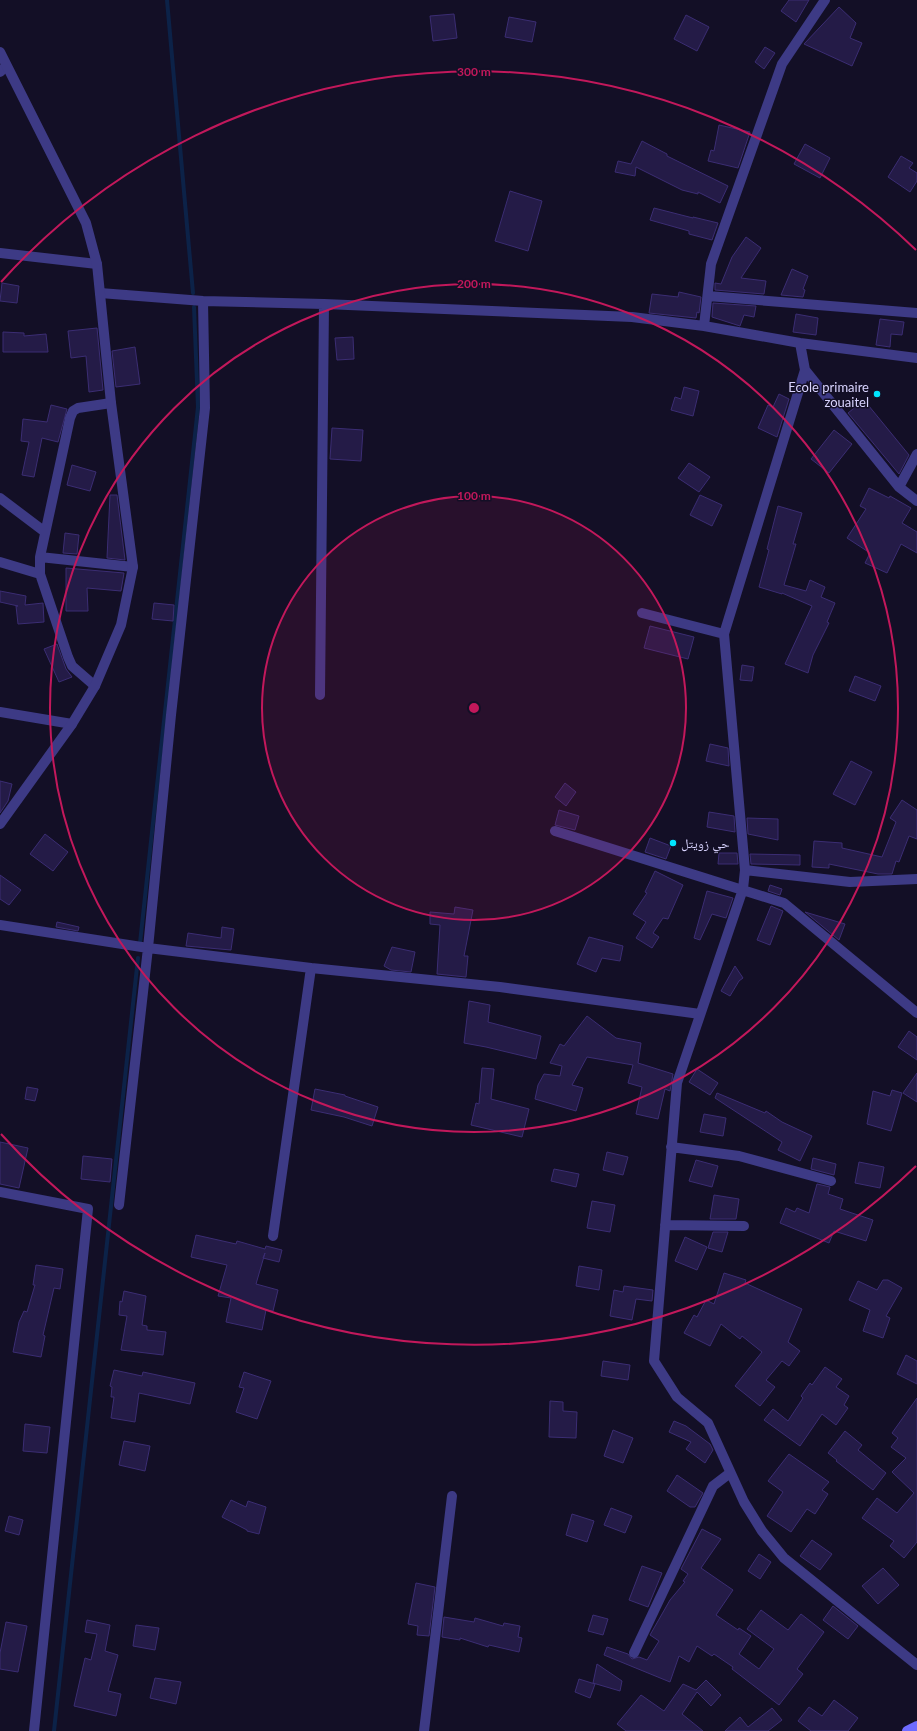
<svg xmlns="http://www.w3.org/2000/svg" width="917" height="1731" viewBox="0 0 917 1731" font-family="Lato,'Noto Naskh Arabic',sans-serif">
	<rect width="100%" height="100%" fill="#130f26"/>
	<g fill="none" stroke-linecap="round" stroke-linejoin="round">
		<!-- stream -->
		<path stroke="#0c2248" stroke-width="4" d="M 167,0 L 193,293
			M 140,943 L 198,407 L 194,307
			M 54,1731 L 138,958"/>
	</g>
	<!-- building -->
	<path fill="#241b47" stroke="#3b2d73" d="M 789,0 L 809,0 L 796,22 L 781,11 Z
		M 839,7 L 856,23 L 850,38 L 862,43 L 852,66 L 804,44 Z
		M 454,14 L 457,38 L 433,41 L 430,16 Z
		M 686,15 L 709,27 L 697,51 L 674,39 Z
		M 509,17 L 536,22 L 532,42 L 505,37 Z
		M 765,47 L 775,53 L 764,69 L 755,62 Z
		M 719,125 L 750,132 L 738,168 L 708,161 L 711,150 L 714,151 Z
		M 642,141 L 667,154 L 667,156 L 728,186 L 720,203 L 698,192 L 698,194 L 682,190 L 636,167 L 635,176 L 615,172 L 618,161 L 631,164 Z
		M 805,144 L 830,158 L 820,178 L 794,164 Z
		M 901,156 L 913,163 L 909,168 L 917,173 L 917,181 L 910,192 L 888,177 Z
		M 510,191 L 542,201 L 528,251 L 495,241 Z
		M 654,208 L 693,218 L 693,217 L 718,223 L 712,240 L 689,234 L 689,231 L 650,220 Z
		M 746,237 L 761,248 L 741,278 L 766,281 L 764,294 L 715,290 L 715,283 L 721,284 L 732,257 Z
		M 792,269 L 808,276 L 803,289 L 805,290 L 803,297 L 781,295 Z
		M 2,283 L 19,286 L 17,303 L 0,301 Z
		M 679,292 L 701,297 L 699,313 L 697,312 L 696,318 L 649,313 L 652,294 L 678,297 Z
		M 713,303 L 756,306 L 754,317 L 744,315 L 740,326 L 712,317 Z
		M 796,314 L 818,318 L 816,335 L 793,332 Z
		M 880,319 L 904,322 L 902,335 L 891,334 L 890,347 L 876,345 Z
		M 97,328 L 103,390 L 89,392 L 86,356 L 71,358 L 68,331 Z
		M 3,332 L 24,333 L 24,336 L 46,334 L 48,352 L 3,352 Z
		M 353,337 L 354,359 L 337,360 L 335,338 Z
		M 135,347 L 140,384 L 116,387 L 112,351 Z
		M 684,387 L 699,391 L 693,416 L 671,410 L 675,397 L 681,399 Z
		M 779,394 L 789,399 L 777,437 L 758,428 L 768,405 L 773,407 Z
		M 864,400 L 909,455 L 899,474 L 848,413 Z
		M 51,405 L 67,409 L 58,442 L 42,438 L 34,477 L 22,475 L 29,442 L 21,441 L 23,419 L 47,422 Z
		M 332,428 L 363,430 L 361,461 L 330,459 Z
		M 834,430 L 852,444 L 829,473 L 811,459 Z
		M 689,463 L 710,477 L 699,492 L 678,478 Z
		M 72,465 L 96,472 L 90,491 L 67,485 Z
		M 869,488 L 889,498 L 890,496 L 911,508 L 902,523 L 917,532 L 917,553 L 901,544 L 887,573 L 865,563 L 870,553 L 847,538 L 866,509 L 860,506 Z
		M 110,495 L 117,495 L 125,560 L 107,558 Z
		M 700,495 L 722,505 L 712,526 L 690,515 Z
		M 778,506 L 802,513 L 793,544 L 796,544 L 784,585 L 806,591 L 810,580 L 825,587 L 821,597 L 835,603 L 827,622 L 829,623 L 813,655 L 808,673 L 785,664 L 812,606 L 782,593 L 782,594 L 759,587 L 769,550 L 767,549 Z
		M 65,533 L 79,535 L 77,554 L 63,553 Z
		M 66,568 L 124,573 L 121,591 L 87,588 L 88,611 L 66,611 Z
		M 0,591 L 26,596 L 25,605 L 43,603 L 44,622 L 18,624 L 16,606 L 18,606 L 0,602 Z
		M 154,603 L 174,605 L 173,621 L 152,619 Z
		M 650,626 L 694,637 L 688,659 L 644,648 Z
		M 57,644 L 66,669 L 72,677 L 59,682 L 44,649 Z
		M 742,665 L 754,667 L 752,681 L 740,680 Z
		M 855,676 L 881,686 L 875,701 L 849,691 Z
		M 710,744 L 728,748 L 729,766 L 706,761 Z
		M 851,761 L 872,772 L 855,805 L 833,794 Z
		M 0,781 L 12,784 L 8,801 L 0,813 Z
		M 565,783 L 576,792 L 566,806 L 555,797 Z
		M 902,800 L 917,810 L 917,839 L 909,836 L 899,862 L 896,861 L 892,874 L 878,874 L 829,864 L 829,868 L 812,867 L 814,841 L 842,843 L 842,848 L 882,857 L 896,822 L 890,818 Z
		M 559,810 L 579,816 L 575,830 L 555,825 Z
		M 709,812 L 734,816 L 735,832 L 707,827 Z
		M 747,818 L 778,819 L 778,840 L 748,834 Z
		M 45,834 L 68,852 L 53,871 L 30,854 Z
		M 650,838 L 671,846 L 666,859 L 645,852 Z
		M 719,853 L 737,853 L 738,864 L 718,864 Z
		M 750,854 L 800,855 L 800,865 L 751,864 Z
		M 655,871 L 683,885 L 668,919 L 663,918 L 653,933 L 659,937 L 652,948 L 636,938 L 646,922 L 633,914 L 647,893 L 645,892 Z
		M 0,875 L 21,890 L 9,905 L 0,899 Z
		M 770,885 L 782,889 L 780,895 L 768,891 Z
		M 707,891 L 733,898 L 726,918 L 712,914 L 700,940 L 694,938 Z
		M 771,906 L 783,911 L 770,945 L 757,940 Z
		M 455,907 L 473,910 L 464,956 L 468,956 L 466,977 L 437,974 L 440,925 L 430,924 L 430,912 L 454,914 Z
		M 805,912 L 845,924 L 839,940 Z
		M 57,922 L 79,927 L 78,931 L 56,927 Z
		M 222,927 L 234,929 L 231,950 L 186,946 L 188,933 L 221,938 Z
		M 589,937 L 623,946 L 620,961 L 602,958 L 596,972 L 577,964 Z
		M 392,947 L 415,952 L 411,972 L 391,970 L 384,966 Z
		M 735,966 L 743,978 L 739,981 L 730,996 L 721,991 Z
		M 469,1001 L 490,1005 L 488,1022 L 541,1036 L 536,1059 L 486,1047 L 464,1043 Z
		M 587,1016 L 616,1038 L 641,1043 L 638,1063 L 673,1074 L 670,1091 L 665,1089 L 658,1119 L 636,1114 L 642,1087 L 628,1083 L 633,1065 L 587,1057 L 572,1085 L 583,1088 L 576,1111 L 535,1099 L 538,1085 L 544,1074 L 560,1076 L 562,1066 L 550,1063 L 560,1044 L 564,1046 Z
		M 909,1031 L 917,1037 L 917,1060 L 898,1047 Z
		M 482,1068 L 494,1069 L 491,1099 L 529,1109 L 522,1137 L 471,1125 L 476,1103 L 479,1104 Z
		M 697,1069 L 718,1083 L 710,1095 L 689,1082 Z
		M 917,1073 L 917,1102 L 903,1093 Z
		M 27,1087 L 38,1089 L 35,1101 L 25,1099 Z
		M 315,1089 L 345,1095 L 345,1096 L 378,1107 L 372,1126 L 344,1117 L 311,1110 Z
		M 892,1090 L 902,1093 L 891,1131 L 867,1124 L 873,1091 L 890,1096 Z
		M 717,1093 L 765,1113 L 766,1111 L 782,1122 L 812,1136 L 800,1161 L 778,1150 L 782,1142 L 715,1098 Z
		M 704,1114 L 726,1118 L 723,1136 L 700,1132 Z
		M 0,1142 L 28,1148 L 19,1188 L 0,1184 Z
		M 607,1152 L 628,1157 L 623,1175 L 603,1170 Z
		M 83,1156 L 112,1159 L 110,1182 L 81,1179 Z
		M 813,1158 L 836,1164 L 834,1175 L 811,1169 Z
		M 696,1160 L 718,1166 L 712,1187 L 689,1181 Z
		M 859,1162 L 884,1167 L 880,1188 L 855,1183 Z
		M 554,1169 L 579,1174 L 576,1187 L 551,1181 Z
		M 817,1184 L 830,1187 L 828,1194 L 843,1199 L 840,1209 L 873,1220 L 866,1241 L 834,1231 L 829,1243 L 780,1223 L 786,1208 L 795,1212 L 797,1208 L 809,1213 Z
		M 714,1195 L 739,1199 L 736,1219 L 710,1219 Z
		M 592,1201 L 615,1205 L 610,1232 L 587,1228 Z
		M 713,1232 L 728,1232 L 722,1252 L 708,1248 Z
		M 196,1235 L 236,1244 L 237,1241 L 265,1249 L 266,1246 L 282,1250 L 279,1262 L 263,1258 L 265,1253 L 256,1284 L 278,1290 L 273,1311 L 266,1310 L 262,1330 L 226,1322 L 231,1298 L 218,1296 L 227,1265 L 191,1257 Z
		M 685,1237 L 707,1247 L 697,1270 L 675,1261 Z
		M 36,1265 L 63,1269 L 60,1289 L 54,1288 L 43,1335 L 45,1336 L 41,1357 L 13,1352 L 19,1322 L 24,1311 L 27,1312 L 35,1285 L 33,1285 Z
		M 579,1266 L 602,1270 L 599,1290 L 576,1286 Z
		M 724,1273 L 746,1280 L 745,1283 L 802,1309 L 788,1342 L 800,1351 L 789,1366 L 782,1361 L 766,1380 L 775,1387 L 760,1406 L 735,1386 L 762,1352 L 742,1336 L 740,1339 L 721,1324 L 710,1346 L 684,1333 L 694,1315 L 697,1317 L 706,1300 L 714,1304 Z
		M 883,1280 L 888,1280 L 902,1288 L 886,1316 L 890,1318 L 883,1338 L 863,1331 L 870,1310 L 849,1300 L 858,1281 L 877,1290 Z
		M 624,1286 L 653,1290 L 652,1301 L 636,1299 L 632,1320 L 610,1316 L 614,1290 L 623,1292 Z
		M 124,1291 L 146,1296 L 142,1325 L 147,1326 L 147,1330 L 166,1332 L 163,1355 L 121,1350 L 127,1316 L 119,1315 L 120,1301 L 122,1302 Z
		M 906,1355 L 917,1361 L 917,1384 L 897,1374 Z
		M 603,1361 L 630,1365 L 628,1380 L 601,1376 Z
		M 825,1367 L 842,1379 L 836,1387 L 849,1396 L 844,1405 L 848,1408 L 836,1425 L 822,1414 L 800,1446 L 764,1420 L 773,1409 L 788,1421 L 803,1398 L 801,1396 L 810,1383 L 812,1385 Z
		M 114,1370 L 142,1376 L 143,1372 L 195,1383 L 190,1404 L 139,1393 L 135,1422 L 111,1418 L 114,1397 L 111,1397 L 112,1387 L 110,1386 Z
		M 244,1372 L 271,1381 L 257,1419 L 236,1412 L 244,1388 L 239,1387 Z
		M 917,1398 L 917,1542 L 904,1558 L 890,1546 L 894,1541 L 862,1518 L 877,1498 L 897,1513 L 914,1493 L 892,1472 L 906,1458 L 891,1447 L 898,1438 L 892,1433 Z
		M 550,1401 L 563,1402 L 563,1411 L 577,1412 L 576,1438 L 549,1437 Z
		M 674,1421 L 686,1426 L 710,1444 L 713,1450 L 705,1463 L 686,1449 L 691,1442 L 669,1432 Z
		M 25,1424 L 50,1427 L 47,1453 L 23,1451 Z
		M 613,1430 L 633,1438 L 623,1463 L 604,1456 Z
		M 845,1431 L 862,1445 L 858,1450 L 886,1473 L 873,1490 L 836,1461 L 837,1460 L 828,1453 Z
		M 124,1441 L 150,1446 L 145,1471 L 119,1465 Z
		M 789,1454 L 829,1482 L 822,1490 L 828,1494 L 815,1514 L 807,1509 L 791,1532 L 767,1516 L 783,1492 L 768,1481 Z
		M 677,1475 L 703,1493 L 695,1507 L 690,1507 L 667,1491 Z
		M 231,1500 L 246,1507 L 248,1501 L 266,1507 L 259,1534 L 247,1531 L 247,1530 L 222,1517 Z
		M 611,1508 L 632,1516 L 625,1533 L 604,1525 Z
		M 572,1514 L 594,1521 L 587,1542 L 566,1535 Z
		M 9,1516 L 23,1520 L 19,1535 L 5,1531 Z
		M 702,1529 L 721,1539 L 701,1568 L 733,1590 L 716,1615 L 738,1630 L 739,1628 L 751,1636 L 739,1654 L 759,1669 L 774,1649 L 747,1629 L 761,1610 L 788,1630 L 801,1614 L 824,1632 L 797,1669 L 803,1674 L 779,1705 L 732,1669 L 733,1667 L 714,1654 L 712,1656 L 697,1646 L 689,1662 L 679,1656 L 670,1682 L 604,1655 L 607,1647 L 628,1654 L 632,1659 L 639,1657 L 647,1660 L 659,1641 L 650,1635 L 670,1600 L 685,1582 L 683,1581 L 688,1574 L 681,1569 Z
		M 812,1540 L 832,1554 L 820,1570 L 800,1556 Z
		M 759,1554 L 771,1562 L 760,1579 L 748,1571 Z
		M 642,1566 L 662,1573 L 648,1607 L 629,1600 Z
		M 883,1568 L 899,1585 L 878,1604 L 862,1586 Z
		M 416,1583 L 435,1587 L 429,1636 L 417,1635 L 418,1626 L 408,1624 Z
		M 833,1606 L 858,1626 L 848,1639 L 823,1620 Z
		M 593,1615 L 608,1619 L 603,1635 L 588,1631 Z
		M 444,1617 L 474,1622 L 475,1618 L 503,1626 L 504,1623 L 520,1626 L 518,1637 L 522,1638 L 519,1652 L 489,1645 L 488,1647 L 460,1638 L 460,1640 L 442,1637 Z
		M 87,1620 L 110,1625 L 105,1651 L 118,1655 L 108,1691 L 121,1694 L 116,1716 L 74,1706 L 85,1658 L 91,1660 L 97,1634 L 85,1632 Z
		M 6,1622 L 27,1626 L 18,1672 L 0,1669 L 0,1653 Z
		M 136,1625 L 159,1628 L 155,1650 L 133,1646 Z
		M 597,1664 L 622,1681 L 620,1691 L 593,1683 Z
		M 155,1678 L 181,1682 L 176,1704 L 150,1698 Z
		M 579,1679 L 595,1684 L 590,1698 L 575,1692 Z
		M 706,1680 L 721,1695 L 711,1706 L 697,1692 L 682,1714 L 703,1731 L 626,1731 L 617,1724 L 641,1695 L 664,1711 L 683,1684 L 696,1690 Z
		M 834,1700 L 858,1718 L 848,1731 L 811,1731 L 798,1721 L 809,1707 L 822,1716 Z
		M 772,1708 L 782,1720 L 768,1731 L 725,1731 L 740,1717 L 748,1727 Z"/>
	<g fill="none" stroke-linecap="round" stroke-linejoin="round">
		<!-- minor -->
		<path stroke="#3d3a85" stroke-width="10" d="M 0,72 L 6,66
			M 0,253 L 97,264
			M 100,293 L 203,301 L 324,304 L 632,317 L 704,326 L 800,343 L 917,358
			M 708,296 L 917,313
			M 704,326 L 711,264 L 782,64 L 825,0
			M 800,343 L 805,370 L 724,634 L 745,870 L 743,889 L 677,1083 L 654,1361 L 677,1397 L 708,1423 L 744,1502 L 762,1531 L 784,1558 L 917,1665
			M 805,370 L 899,487 L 917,501
			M 899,487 L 917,454
			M 0,498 L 45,532
			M 40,557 L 133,567
			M 0,562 L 40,574
			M 642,613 L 724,634
			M 95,686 L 72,666 L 68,657 L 40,574 L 40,557 L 70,418 L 73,411 L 78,408 L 111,403
			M 320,695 L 324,304
			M 0,712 L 72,724
			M 555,831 L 784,903 L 917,1013
			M 745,870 L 850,882 L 917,879
			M 0,925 L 148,948 L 311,968 L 500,987 L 700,1014
			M 671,1147 L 739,1156 L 831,1181
			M 0,1192 L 88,1209 L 34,1731
			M 119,1205 L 148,948 L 171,715 L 205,408 L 203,301
			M 665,1225 L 744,1226
			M 273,1236 L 311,968
			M 634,1653 L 713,1486 L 730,1473
			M 424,1731 L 452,1496"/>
		<!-- tertiary -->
		<path stroke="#3d3a85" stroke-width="10" d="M 0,52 L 86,223 L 97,264 L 111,403 L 133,567 L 121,625 L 95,686 L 72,724 L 0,824"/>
		<!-- secondary -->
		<path stroke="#6f6bff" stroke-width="10" d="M 907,1731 L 917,1726"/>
	</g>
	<!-- distance rings -->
	<circle cx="474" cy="708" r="212" fill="#c2185b" fill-opacity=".12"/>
	<g fill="none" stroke="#c2185b" stroke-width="2">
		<circle cx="474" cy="708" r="212"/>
		<circle cx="474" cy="708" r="424"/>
		<path d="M916 1166A636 636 0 0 1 1 1134M1 282A636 636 0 0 1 916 250"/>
	</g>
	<!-- markers -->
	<g fill="#00e5ff" stroke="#130f26" stroke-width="1.5">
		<circle cx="877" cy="394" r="4"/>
		<circle cx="673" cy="843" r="4"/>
	</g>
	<g text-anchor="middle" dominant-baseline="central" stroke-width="3" stroke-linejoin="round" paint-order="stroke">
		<!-- poi labels -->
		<g font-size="13" fill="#d9d4ff" stroke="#130f26" text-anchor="end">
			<text x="869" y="387">Ecole primaire<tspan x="869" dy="15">zouaitel</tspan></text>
			<text x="681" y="843" text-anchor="start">حي زويتل</text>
		</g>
	</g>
	<circle cx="474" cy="708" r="6" fill="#c2185b" stroke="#130f26" stroke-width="2"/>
	<g font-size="12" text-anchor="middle" font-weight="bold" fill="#c2185b" stroke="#130f26" stroke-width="3" stroke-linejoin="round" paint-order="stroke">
		<text x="474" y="76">300 m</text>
		<text x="474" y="288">200 m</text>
		<text x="474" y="500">100 m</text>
	</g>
</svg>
